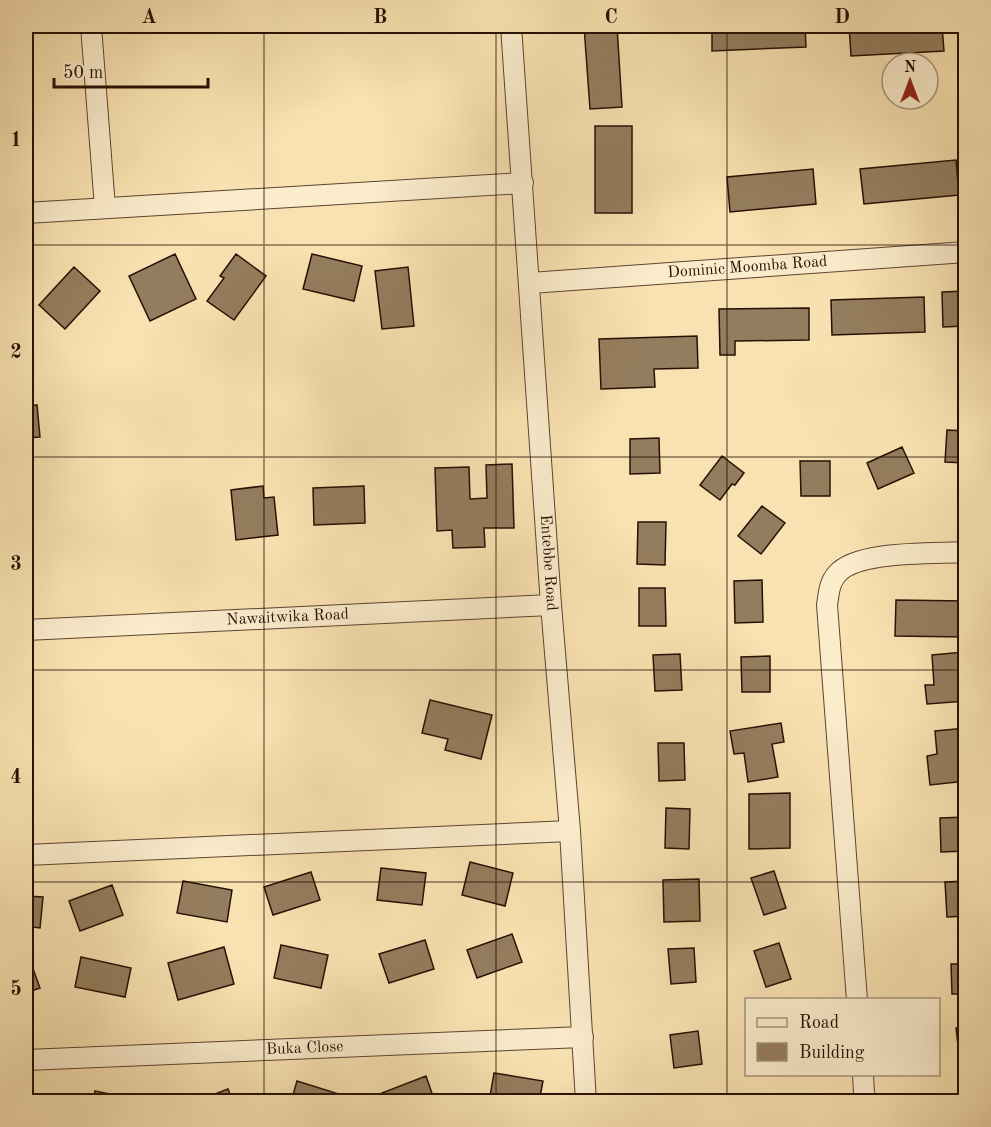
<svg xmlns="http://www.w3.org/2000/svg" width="991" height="1127" viewBox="0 0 991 1127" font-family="'Old Standard TT',serif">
	<rect width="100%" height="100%" fill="#f9e2b1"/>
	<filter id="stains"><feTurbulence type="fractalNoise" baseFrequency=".00333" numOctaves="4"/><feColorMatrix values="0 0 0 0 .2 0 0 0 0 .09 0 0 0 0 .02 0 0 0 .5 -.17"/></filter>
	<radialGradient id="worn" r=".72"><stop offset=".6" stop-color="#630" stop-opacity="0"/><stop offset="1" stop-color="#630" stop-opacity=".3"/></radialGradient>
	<!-- building -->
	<path fill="#947d5e" stroke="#271004" stroke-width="1.5" d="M 584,26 L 617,26 L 622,107 L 590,109 Z
		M 712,26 L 805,26 L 806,47 L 712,51 Z
		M 849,26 L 942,26 L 944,51 L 851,56 Z
		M 595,126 L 632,126 L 632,213 L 595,213 Z
		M 956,160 L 959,195 L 864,204 L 860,169 Z
		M 813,169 L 816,204 L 730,212 L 727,177 Z
		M 175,254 L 196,299 L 150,321 L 129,276 Z
		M 236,254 L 266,276 L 234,320 L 207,301 L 224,278 L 220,276 Z
		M 312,254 L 362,266 L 354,301 L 303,289 Z
		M 74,267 L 100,291 L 65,329 L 39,305 Z
		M 408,267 L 414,326 L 382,329 L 375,271 Z
		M 966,291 L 966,326 L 943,327 L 942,292 Z
		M 924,297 L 925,332 L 832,335 L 831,300 Z
		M 809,308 L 809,340 L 735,341 L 735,355 L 720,355 L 719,309 Z
		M 697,336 L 698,368 L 654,369 L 655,387 L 601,389 L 599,339 Z
		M 37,405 L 40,437 L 26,438 L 26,407 Z
		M 947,430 L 966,431 L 966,463 L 945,462 Z
		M 659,438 L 660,473 L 630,474 L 630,439 Z
		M 902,447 L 914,473 L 878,489 L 867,463 Z
		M 722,456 L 744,473 L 735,485 L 732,484 L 720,500 L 700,485 Z
		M 800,461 L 830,461 L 830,496 L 801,496 Z
		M 512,464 L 514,528 L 484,528 L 485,547 L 453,548 L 452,530 L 437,531 L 435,468 L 469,467 L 470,499 L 487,498 L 486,465 Z
		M 263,486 L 264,498 L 274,497 L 278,535 L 236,540 L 231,490 Z
		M 364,486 L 365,523 L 314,525 L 313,488 Z
		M 762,506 L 785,523 L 761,554 L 738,536 Z
		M 638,522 L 666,522 L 665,565 L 637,564 Z
		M 762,580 L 763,622 L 735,623 L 734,581 Z
		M 639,588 L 665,588 L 666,626 L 639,626 Z
		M 896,600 L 965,601 L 964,637 L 895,636 Z
		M 964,652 L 966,701 L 927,704 L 925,685 L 934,685 L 932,655 Z
		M 680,654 L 682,690 L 655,691 L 653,655 Z
		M 770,656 L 770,692 L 742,692 L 741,657 Z
		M 430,700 L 492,715 L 481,759 L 445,750 L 448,739 L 422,733 Z
		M 781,723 L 784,742 L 772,744 L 778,777 L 748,782 L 744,753 L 734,754 L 730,731 Z
		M 966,728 L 966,781 L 930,785 L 927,756 L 937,754 L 935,731 Z
		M 658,743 L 684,743 L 685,780 L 659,781 Z
		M 790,793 L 790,848 L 749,849 L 749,794 Z
		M 666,808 L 690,809 L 689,849 L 665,848 Z
		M 966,817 L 966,851 L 941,852 L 940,818 Z
		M 470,862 L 513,873 L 505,906 L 462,895 Z
		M 381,868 L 426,873 L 422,905 L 377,900 Z
		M 774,871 L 786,908 L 764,915 L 751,878 Z
		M 311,872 L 320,900 L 273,915 L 264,887 Z
		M 699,879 L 700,921 L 664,922 L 663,880 Z
		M 183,881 L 232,890 L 227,922 L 177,913 Z
		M 966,881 L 966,916 L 947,917 L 945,882 Z
		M 112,885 L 123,915 L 80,931 L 69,901 Z
		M 26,896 L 43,897 L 40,928 L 26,926 Z
		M 512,934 L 522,962 L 477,978 L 467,950 Z
		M 425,940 L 434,969 L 389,983 L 379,954 Z
		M 779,943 L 791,979 L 766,987 L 754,951 Z
		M 281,945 L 328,955 L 321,988 L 274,978 Z
		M 224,947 L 234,984 L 178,1000 L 168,963 Z
		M 694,948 L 696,982 L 671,984 L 668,949 Z
		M 28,955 L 40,988 L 26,993 L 26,956 Z
		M 81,957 L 131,968 L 125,997 L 75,987 Z
		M 951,964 L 966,964 L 966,994 L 952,994 Z
		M 966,1026 L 966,1053 L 959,1054 L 956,1028 Z
		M 698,1031 L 702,1064 L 674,1068 L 670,1035 Z
		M 494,1073 L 543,1081 L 539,1102 L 489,1102 Z
		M 426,1076 L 435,1102 L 385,1102 L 382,1093 Z
		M 297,1081 L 345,1096 L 343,1102 L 291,1102 Z
		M 228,1089 L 233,1102 L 194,1102 Z
		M 95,1091 L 149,1102 L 93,1102 Z
		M 784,1096 L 787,1102 L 774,1102 Z"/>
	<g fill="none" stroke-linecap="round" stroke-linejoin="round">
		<defs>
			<g id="minor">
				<path d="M 91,26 L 105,208"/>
				<path id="s1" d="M 511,26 L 551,605 L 570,831 L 586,1102"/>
				<path d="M 26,213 L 523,183"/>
				<path id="s2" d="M 530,283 L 966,252"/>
				<path id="s3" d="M 26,630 L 551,605"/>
				<path d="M 26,855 L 570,831"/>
				<path d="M 857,1000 L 827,605 C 829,593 829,583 837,574 C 857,550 935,554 966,552"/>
				<path id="s4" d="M 26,1060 L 583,1037"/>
				<path d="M 863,1074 L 864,1093 L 867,1102"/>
			</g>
		</defs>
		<!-- minor casing -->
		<use href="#minor" stroke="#5c442f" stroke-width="22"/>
		<!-- minor -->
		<use href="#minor" stroke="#fbeccc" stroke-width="20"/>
	</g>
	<!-- grid -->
	<path fill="none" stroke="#271004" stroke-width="1.5" stroke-opacity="0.55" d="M 264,26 L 264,1102M 496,26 L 496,1102M 727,26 L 727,1102M 26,245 L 966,245M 26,457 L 966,457M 26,670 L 966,670M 26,882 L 966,882"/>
	<g text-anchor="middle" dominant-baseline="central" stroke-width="5" stroke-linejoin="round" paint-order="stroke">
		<!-- street labels -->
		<g font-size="16" fill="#271004" stroke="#fbeccc">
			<text stroke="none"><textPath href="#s2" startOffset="218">Dominic Moomba Road</textPath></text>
			<text stroke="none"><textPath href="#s1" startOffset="538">Entebbe Road</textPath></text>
			<text stroke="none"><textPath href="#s3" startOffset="262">Nawaitwika Road</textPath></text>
			<text stroke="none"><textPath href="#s4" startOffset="279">Buka Close</textPath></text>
		</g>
	</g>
	<!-- margin -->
	<rect width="991" height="1127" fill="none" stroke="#f9e2b1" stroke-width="66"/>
	<!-- legend -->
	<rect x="745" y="998" width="195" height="78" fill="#fbeccc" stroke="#a6947c" stroke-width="1.5"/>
	<rect x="757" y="1018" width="30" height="9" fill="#fbeccc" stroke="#a6947c" stroke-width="1.5"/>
	<text x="799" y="1028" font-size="18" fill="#271004">Road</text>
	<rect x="757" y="1043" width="30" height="18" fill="#947d5e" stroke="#a6947c" stroke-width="1.5"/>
	<text x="799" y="1058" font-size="18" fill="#271004">Building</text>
	<!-- north arrow -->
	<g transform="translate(910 81)"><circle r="28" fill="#fbeccc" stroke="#a6947c" stroke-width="1.5"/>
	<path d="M0-4.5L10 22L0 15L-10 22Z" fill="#8f2418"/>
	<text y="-9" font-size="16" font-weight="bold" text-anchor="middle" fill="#271004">N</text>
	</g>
	<!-- scale -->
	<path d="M54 78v9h154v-9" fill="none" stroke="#271004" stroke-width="3"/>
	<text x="63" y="78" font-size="18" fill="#271004" stroke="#fbeccc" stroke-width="4.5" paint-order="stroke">50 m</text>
	<rect x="33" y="33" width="925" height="1061" fill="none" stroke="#271004" stroke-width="2"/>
	<g font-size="20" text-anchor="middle" font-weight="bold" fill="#271004">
		<text x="149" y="23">A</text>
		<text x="380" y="23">B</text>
		<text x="611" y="23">C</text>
		<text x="842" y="23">D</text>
		<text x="16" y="146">1</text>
		<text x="16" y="358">2</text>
		<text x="16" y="570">3</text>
		<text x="16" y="783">4</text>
		<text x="16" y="995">5</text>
	</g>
	<rect width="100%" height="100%" filter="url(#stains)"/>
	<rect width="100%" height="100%" fill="url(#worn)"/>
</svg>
